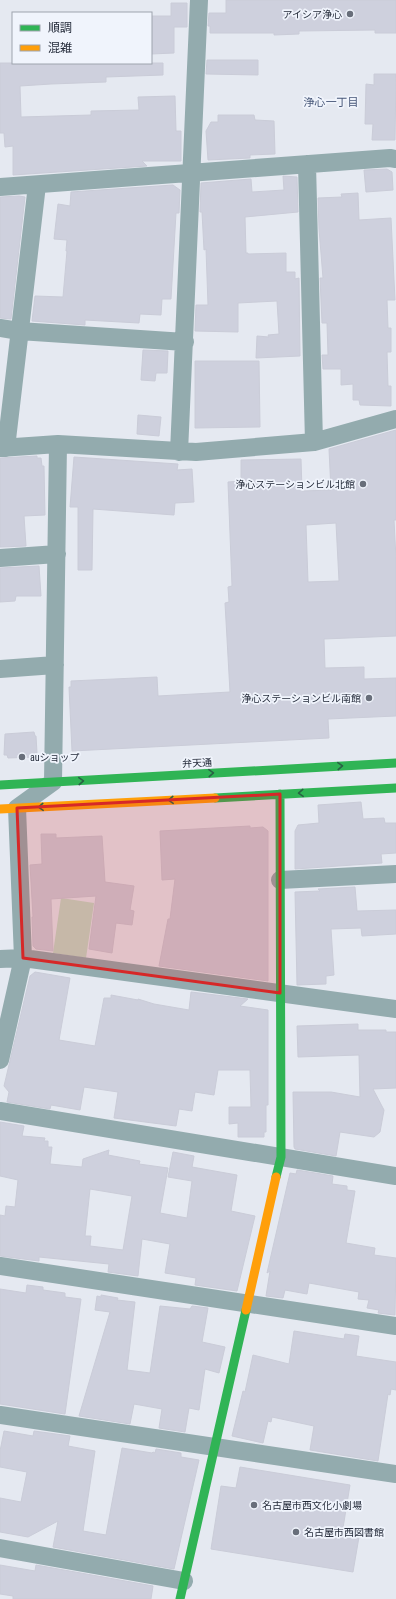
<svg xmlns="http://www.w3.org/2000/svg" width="396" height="1599" viewBox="0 0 396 1599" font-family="'Roboto Condensed','Noto Sans JP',sans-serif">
	<rect width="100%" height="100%" fill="#e5e9f1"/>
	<!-- green -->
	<path fill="#c2dcc8" d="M 61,898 L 94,903 L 86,958 L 53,953 Z"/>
	<!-- building -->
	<path fill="#ced0dd" stroke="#caccd8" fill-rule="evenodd" d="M 226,0 L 396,0 L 396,33 L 375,33 L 375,30 L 299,31 L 299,34 L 274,35 L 274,33 L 210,33 L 210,26 L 208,26 L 209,13 L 226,13 Z
		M 171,3 L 187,3 L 187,27 L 174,27 L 174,53 L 151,54 L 151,16 L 171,16 Z
		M 207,60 L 258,60 L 258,75 L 206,74 Z
		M 0,63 L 163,63 L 163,75 L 106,77 L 106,82 L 51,84 L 20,86 L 21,117 L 91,115 L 91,111 L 139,110 L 138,97 L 175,96 L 176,131 L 181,131 L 181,161 L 142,161 L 147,166 L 13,175 L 13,146 L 5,147 L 4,133 L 0,133 Z
		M 374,74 L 396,74 L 395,140 L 372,140 L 373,124 L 365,124 L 366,84 L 374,85 Z
		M 218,115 L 254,115 L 255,120 L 274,121 L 275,154 L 250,155 L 250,158 L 208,160 L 206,131 L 211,122 L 218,122 Z
		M 387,169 L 392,172 L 393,190 L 366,192 L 364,170 Z
		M 283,176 L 297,177 L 298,212 L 245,217 L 246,253 L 248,253 L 248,254 L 286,253 L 286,272 L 295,272 L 295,279 L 299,278 L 300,356 L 256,358 L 257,336 L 269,337 L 268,335 L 279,334 L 277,301 L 238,303 L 238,332 L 195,331 L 196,305 L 208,305 L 206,249 L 204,250 L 202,212 L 200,212 L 201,183 L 251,179 L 252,192 L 284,190 Z
		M 173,185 L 180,190 L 179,213 L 176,213 L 171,299 L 162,299 L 161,315 L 140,314 L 139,323 L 85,320 L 85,325 L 32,321 L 35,296 L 63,297 L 67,251 L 66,251 L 67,240 L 54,239 L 58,204 L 70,206 L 71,192 Z
		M 358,193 L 359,220 L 391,218 L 395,300 L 387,300 L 388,328 L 391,328 L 391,352 L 387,352 L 388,386 L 391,386 L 391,406 L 360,405 L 359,400 L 353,400 L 353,384 L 341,385 L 341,369 L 323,369 L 322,355 L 328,355 L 327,323 L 322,323 L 320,278 L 323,278 L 319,229 L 318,198 L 342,197 L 341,194 Z
		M 19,196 L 25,197 L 11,319 L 0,318 L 0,197 Z
		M 143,350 L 168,351 L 167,373 L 156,373 L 155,381 L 141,380 Z
		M 195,361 L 259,361 L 260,427 L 195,428 Z
		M 138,415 L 161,417 L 159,436 L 137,434 Z
		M 396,430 L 396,520 L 394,520 L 396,559 L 396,636 L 324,639 L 325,668 L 364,667 L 364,679 L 396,678 L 396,716 L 328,719 L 329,738 L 72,751 L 69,687 L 71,687 L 71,681 L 157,677 L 158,696 L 230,692 L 225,603 L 229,602 L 228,587 L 232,586 L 228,482 L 241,481 L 241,460 L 301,459 L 302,491 L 331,490 L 329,449 ZM 336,523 L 339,581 L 308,582 L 306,525 Z
		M 37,456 L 37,458 L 41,458 L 42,466 L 44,466 L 45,515 L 24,516 L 26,546 L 0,547 L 0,458 Z
		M 74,457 L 178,464 L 177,470 L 192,469 L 194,502 L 175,503 L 174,515 L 93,509 L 92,570 L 78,570 L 78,507 L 70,507 Z
		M 39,566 L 41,596 L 16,596 L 15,601 L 0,602 L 0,568 Z
		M 34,732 L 35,736 L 36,736 L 37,753 L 34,753 L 34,757 L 8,758 L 7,755 L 4,755 L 5,734 Z
		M 361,802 L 363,819 L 384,818 L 385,823 L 396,823 L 396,853 L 381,854 L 382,863 L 295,869 L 295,831 L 298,825 L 319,823 L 318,805 Z
		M 250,826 L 250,828 L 263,827 L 268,831 L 268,981 L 159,966 L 168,919 L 170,919 L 175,879 L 162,880 L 160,831 Z
		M 41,834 L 56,834 L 56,838 L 102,836 L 105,882 L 134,886 L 130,910 L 134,911 L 132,925 L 116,923 L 112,953 L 89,949 L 96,896 L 51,899 L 53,951 L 36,949 L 33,946 L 32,917 L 33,917 L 30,865 L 42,864 Z
		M 355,887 L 357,911 L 396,910 L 396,934 L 362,936 L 361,928 L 331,929 L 334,975 L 326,976 L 326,984 L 297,985 L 295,892 L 320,891 L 318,889 Z
		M 35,972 L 70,978 L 59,1040 L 95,1046 L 104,998 L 111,998 L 111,995 L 138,1000 L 138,999 L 154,1004 L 189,1010 L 191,992 L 248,999 L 240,1006 L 268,1010 L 268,1105 L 266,1105 L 266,1132 L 264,1132 L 264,1137 L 238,1137 L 238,1123 L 229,1124 L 229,1107 L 251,1107 L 250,1070 L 218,1070 L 214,1095 L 195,1092 L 192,1111 L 179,1109 L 176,1126 L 114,1118 L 118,1092 L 84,1087 L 80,1110 L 51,1105 L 50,1109 L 7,1102 L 9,1092 L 4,1086 L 30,976 Z
		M 358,1024 L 358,1030 L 386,1030 L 386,1032 L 396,1032 L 396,1088 L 373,1089 L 384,1110 L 380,1132 L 374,1137 L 340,1132 L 336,1156 L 295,1149 L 294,1147 L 293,1092 L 331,1092 L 360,1097 L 359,1055 L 298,1057 L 297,1026 Z
		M 0,1122 L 24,1126 L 22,1136 L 45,1138 L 44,1141 L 48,1141 L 48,1147 L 52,1147 L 50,1164 L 82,1167 L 83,1159 L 109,1150 L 108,1155 L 140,1161 L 139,1164 L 168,1168 L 160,1213 L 187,1218 L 192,1181 L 168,1177 L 173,1152 L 194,1156 L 192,1167 L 237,1175 L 231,1211 L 255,1216 L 237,1291 L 195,1285 L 196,1278 L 165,1273 L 170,1244 L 142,1239 L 138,1276 L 108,1272 L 109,1264 L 39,1257 L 39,1261 L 0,1256 L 0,1215 L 5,1216 L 6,1206 L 15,1207 L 18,1180 L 0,1176 ZM 90,1189 L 132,1196 L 123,1250 L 90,1246 L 91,1236 L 85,1236 Z
		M 297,1170 L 333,1176 L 332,1184 L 347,1186 L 347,1190 L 355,1191 L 346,1243 L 375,1248 L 374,1255 L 396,1258 L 395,1315 L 378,1313 L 379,1310 L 367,1308 L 369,1300 L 358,1299 L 359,1292 L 309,1283 L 307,1294 L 285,1290 L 283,1298 L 266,1296 L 270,1271 L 267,1273 L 290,1173 L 296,1174 Z
		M 27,1285 L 43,1287 L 43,1290 L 65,1293 L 65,1297 L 81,1299 L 65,1414 L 0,1404 L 0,1289 L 26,1293 Z
		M 101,1295 L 118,1298 L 117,1300 L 135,1302 L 127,1370 L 150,1373 L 160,1306 L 190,1309 L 192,1306 L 208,1308 L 202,1342 L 225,1347 L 219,1373 L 205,1369 L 199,1410 L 189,1408 L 185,1432 L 159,1428 L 162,1409 L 134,1404 L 130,1424 L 79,1416 L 110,1312 L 95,1310 L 97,1296 L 101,1297 Z
		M 294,1331 L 344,1339 L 345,1334 L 359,1336 L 356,1356 L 396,1362 L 396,1390 L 391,1389 L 390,1395 L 388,1394 L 378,1461 L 310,1450 L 314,1426 L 272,1417 L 271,1422 L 268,1421 L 263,1443 L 232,1436 L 243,1391 L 245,1392 L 253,1355 L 289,1364 Z
		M 4,1431 L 33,1436 L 34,1431 L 70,1436 L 68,1446 L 95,1451 L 83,1531 L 106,1535 L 122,1448 L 152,1453 L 153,1452 L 155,1453 L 156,1449 L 181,1453 L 181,1457 L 199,1460 L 174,1569 L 53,1547 L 58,1521 L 28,1537 L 0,1532 L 0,1498 L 21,1502 L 27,1472 L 0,1467 L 0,1451 Z
		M 240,1467 L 350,1485 L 343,1528 L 360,1531 L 353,1572 L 211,1549 L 221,1486 L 236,1488 Z
		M 0,1565 L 35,1571 L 36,1565 L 153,1586 L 151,1599 L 13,1599 L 13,1596 L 0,1594 Z"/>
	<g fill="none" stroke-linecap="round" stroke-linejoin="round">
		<!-- street -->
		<path stroke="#93abae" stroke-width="18" d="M 307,164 L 314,442
			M 0,187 L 390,158 L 396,159
			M 0,328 L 19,331 L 185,342
			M 0,448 L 58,444 L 196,452 L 314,442 L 396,419
			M 6,448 L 37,185
			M 179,452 L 199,0
			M 0,558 L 57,554
			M 0,669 L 55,665
			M 280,880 L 396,874
			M 0,959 L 23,958 L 396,1009
			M 0,1060 L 23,958 L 17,808 L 53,782 L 58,444
			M 0,1111 L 396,1176
			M 0,1266 L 396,1326
			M 0,1415 L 396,1474
			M 0,1548 L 184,1581"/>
		<!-- fast -->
		<path stroke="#30b455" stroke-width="9" d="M 0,785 L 396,763
			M 215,798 L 396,788
			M 276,1177 L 281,1157 L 280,794
			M 180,1599 L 246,1310"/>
		<!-- slow -->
		<path stroke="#ff9f0a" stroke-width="9" d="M 0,809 L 215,798
			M 246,1310 L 276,1177"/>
	</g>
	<!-- one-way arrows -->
	<defs><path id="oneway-chevron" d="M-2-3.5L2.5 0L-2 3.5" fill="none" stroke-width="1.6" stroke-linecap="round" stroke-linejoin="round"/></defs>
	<g stroke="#296245">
		<use href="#oneway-chevron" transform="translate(340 766) rotate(-3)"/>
		<use href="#oneway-chevron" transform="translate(211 773) rotate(-3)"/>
		<use href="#oneway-chevron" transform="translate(81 781) rotate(-3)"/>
		<use href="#oneway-chevron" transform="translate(301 793) rotate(177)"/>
		<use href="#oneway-chevron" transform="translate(171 800) rotate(177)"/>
		<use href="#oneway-chevron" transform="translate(41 807) rotate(177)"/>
	</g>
	<!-- marked area -->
	<path fill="#d62828" fill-opacity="0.2" stroke="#d62828" stroke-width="3" stroke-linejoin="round" d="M 280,794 L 280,993 L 23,958 L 17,808 Z"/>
	<!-- markers -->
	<g fill="#686e7a" stroke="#f0f4fc" stroke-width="1.5">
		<circle cx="350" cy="14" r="4"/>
		<circle cx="363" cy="484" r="4"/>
		<circle cx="369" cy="698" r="4"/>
		<circle cx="22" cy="757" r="4"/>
		<circle cx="254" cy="1505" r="4"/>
		<circle cx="296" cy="1532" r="4"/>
	</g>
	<g text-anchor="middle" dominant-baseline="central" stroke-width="3.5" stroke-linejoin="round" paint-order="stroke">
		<!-- poi labels -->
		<g font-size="10" fill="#242b3a" stroke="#f0f4fc" text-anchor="end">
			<text x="342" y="14">アイシア浄心</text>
			<text x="355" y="484">浄心ステーションビル北館</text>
			<text x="361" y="698">浄心ステーションビル南館</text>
			<text x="30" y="757" text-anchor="start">auショップ</text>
			<text x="262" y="1505" text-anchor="start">名古屋市西文化小劇場</text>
			<text x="304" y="1532" text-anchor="start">名古屋市西図書館</text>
		</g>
		<!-- street labels -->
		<g font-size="10" fill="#242b3a" stroke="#f0f4fc">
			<text transform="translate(197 763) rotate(-3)">弁天通</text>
		</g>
		<!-- neighbourhood labels -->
		<g font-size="11" fill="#475778" stroke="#f0f4fc">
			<text x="331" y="102">浄心一丁目</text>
		</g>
	</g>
	<!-- legend -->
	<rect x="12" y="12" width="140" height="52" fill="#f0f4fc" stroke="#9ea4ae"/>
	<rect x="20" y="25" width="20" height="6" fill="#30b455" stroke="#9ea4ae"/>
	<text x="48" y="32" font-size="12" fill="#242b3a">順調</text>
	<rect x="20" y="45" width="20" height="6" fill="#ff9f0a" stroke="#9ea4ae"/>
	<text x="48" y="52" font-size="12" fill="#242b3a">混雑</text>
</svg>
